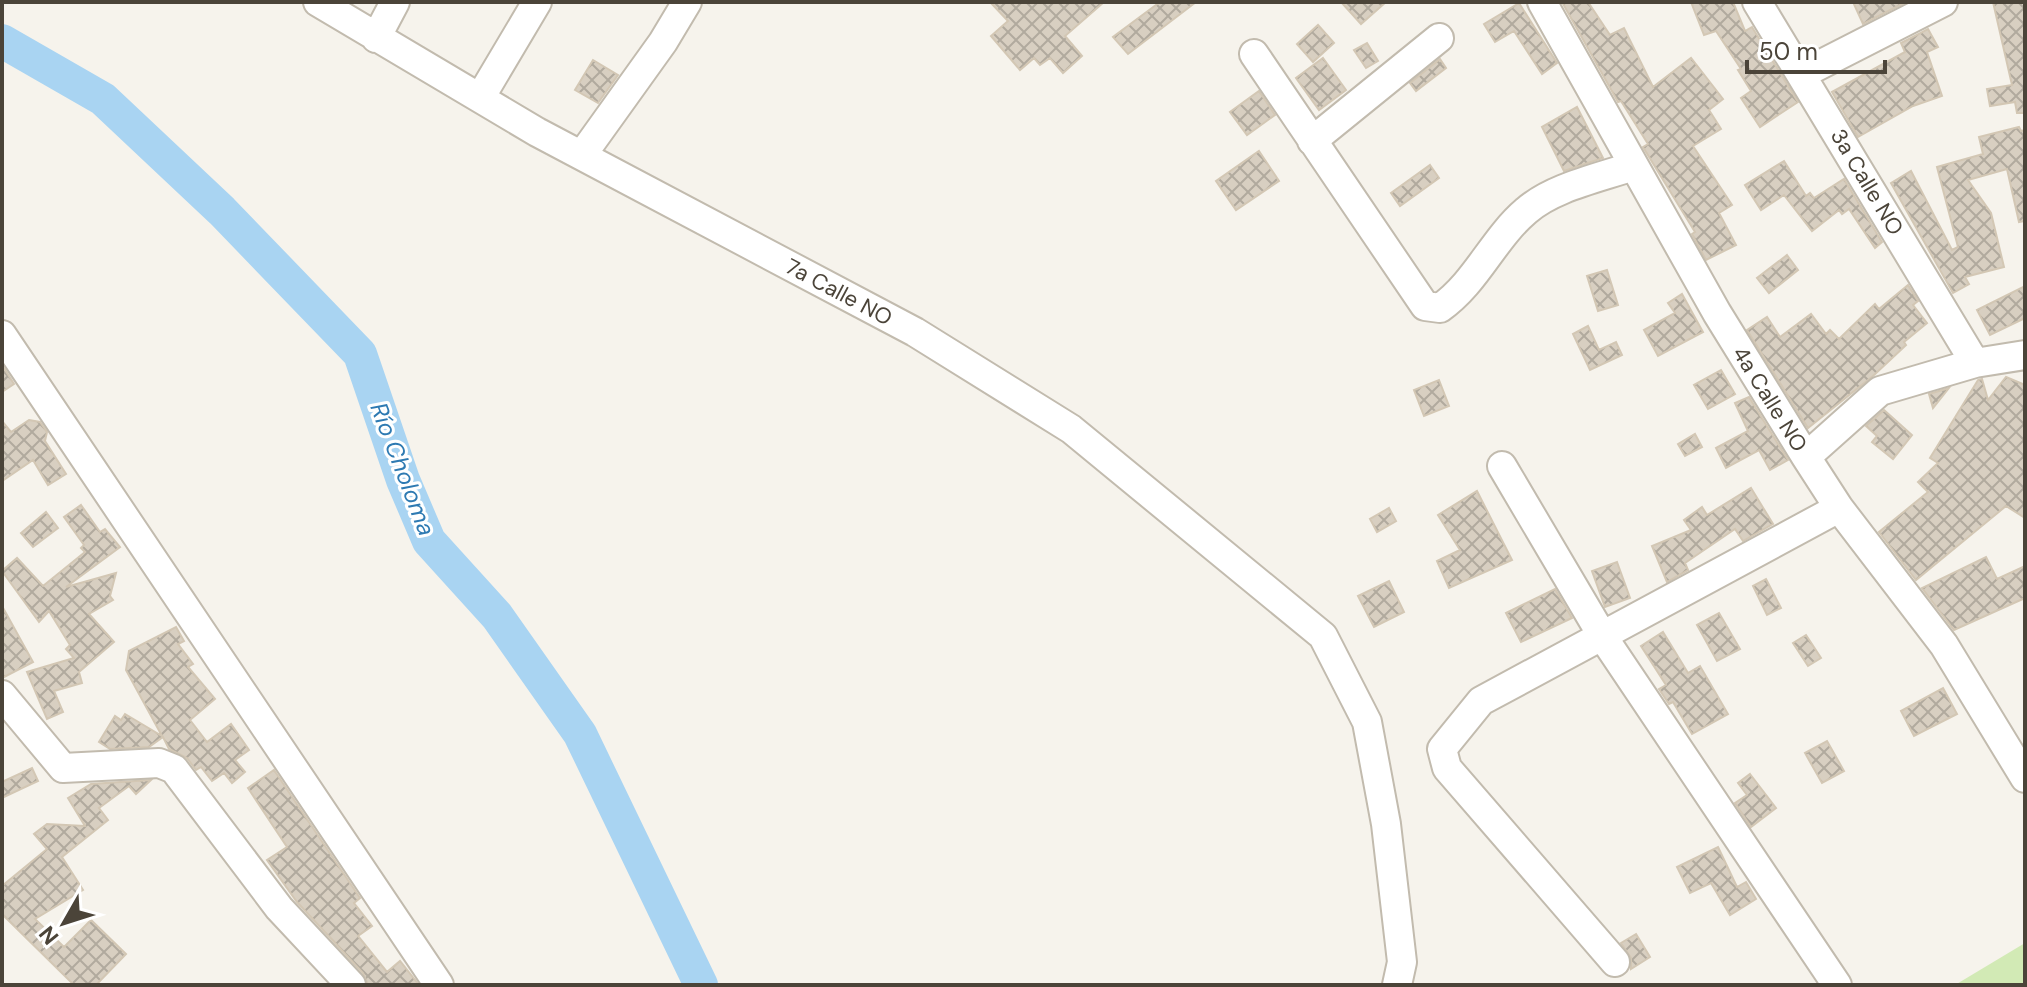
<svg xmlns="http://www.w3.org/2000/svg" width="2027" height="987" viewBox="0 0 2027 987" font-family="'DM Sans',sans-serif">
	<defs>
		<pattern id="building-cross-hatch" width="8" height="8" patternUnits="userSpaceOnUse" patternTransform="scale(2)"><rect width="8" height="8" fill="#d8cfc1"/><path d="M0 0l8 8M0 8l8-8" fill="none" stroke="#b1aa9e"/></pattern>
	</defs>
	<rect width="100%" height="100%" fill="#f6f3ec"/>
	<!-- pitch -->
	<path fill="#d2eab5" d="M 2025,943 L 2025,985 L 1955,985 Z"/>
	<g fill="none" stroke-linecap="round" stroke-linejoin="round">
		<!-- river -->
		<path stroke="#a9d4f2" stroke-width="34" d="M 2,41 L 103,99 L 222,211 L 360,354 L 403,480 L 429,541 L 497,616 L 580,734 L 701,985"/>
	</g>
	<!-- building -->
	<path fill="url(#building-cross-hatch)" stroke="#d3c7b4" stroke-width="2" d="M 990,2 L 1104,2 L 1065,36 L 1082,56 L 1063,73 L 1050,58 L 1040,65 L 1034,58 L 1020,70 L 991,36 L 1008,21 Z
		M 1160,2 L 1196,2 L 1128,54 L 1113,37 Z
		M 1341,2 L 1386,2 L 1361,24 Z
		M 1562,2 L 1588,2 L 1610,35 L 1624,28 L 1653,87 L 1691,58 L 1723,99 L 1709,110 L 1721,129 L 1693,146 L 1732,205 L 1719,213 L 1736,245 L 1706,260 L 1692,234 L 1695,232 L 1643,147 L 1648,144 L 1621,101 L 1618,102 Z
		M 1691,2 L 1733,2 L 1745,31 L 1752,27 L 1798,102 L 1760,127 L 1741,98 L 1751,91 L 1738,70 L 1741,69 L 1716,31 L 1704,35 Z
		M 1853,2 L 1906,2 L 1863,24 Z
		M 1993,2 L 2025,2 L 2025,113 L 2017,113 L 2015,102 L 1990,106 L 1987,89 L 2012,85 Z
		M 1519,3 L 1557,63 L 1542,74 L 1514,31 L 1495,42 L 1484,24 Z
		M 1318,25 L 1334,43 L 1313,62 L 1297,44 Z
		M 1928,29 L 1938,47 L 1927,52 L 1942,96 L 1913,106 L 1858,137 L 1832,92 L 1905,52 L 1901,43 Z
		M 1367,43 L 1378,61 L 1366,68 L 1354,50 Z
		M 1323,58 L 1346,90 L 1319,110 L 1296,78 Z
		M 1440,59 L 1446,68 L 1416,91 L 1410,83 Z
		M 593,60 L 618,75 L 598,103 L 575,90 Z
		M 1259,91 L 1275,115 L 1247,135 L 1230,112 Z
		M 1577,107 L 1603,158 L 1564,171 L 1542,127 Z
		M 2019,127 L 2021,131 L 2025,130 L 2025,221 L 2019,222 L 2007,169 L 1968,180 L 1991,213 L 2004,267 L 1965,277 L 1969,284 L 1953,293 L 1891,183 L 1911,171 L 1952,250 L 1958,247 L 1937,167 L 1983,154 L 1979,137 Z
		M 1259,151 L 1279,181 L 1236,210 L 1216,181 Z
		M 1784,161 L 1806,196 L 1810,193 L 1814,198 L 1844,179 L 1882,242 L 1875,248 L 1849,209 L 1842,214 L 1839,210 L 1812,231 L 1784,195 L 1761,210 L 1745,185 Z
		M 1430,165 L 1439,178 L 1400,206 L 1391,193 Z
		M 1787,255 L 1798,270 L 1769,293 L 1757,278 Z
		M 1607,270 L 1618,305 L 1598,311 L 1587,276 Z
		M 1908,285 L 1918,301 L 1913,305 L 1927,323 L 1904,342 L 1906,345 L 1873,376 L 1808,428 L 1747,330 L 1767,317 L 1780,337 L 1811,314 L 1826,334 L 1830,330 L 1839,339 L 1875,304 L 1879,309 Z
		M 2025,286 L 2025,318 L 1990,335 L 1977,310 Z
		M 1682,294 L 1703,332 L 1658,356 L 1644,330 L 1675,313 L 1668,303 Z
		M 1588,326 L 1599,350 L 1616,342 L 1622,355 L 1590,370 L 1573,334 Z
		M 2,365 L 14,384 L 2,392 Z
		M 1721,370 L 1735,394 L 1708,409 L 1694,385 Z
		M 2006,377 L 2025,385 L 2025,518 L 2006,506 L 1916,580 L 1879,532 L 1928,492 L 1918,482 L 1938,463 L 1930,458 L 1978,380 L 1982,379 L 1988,400 Z
		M 1439,380 L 1449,406 L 1424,416 L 1414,390 Z
		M 1949,388 L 1933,408 L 1929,394 Z
		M 1749,397 L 1788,460 L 1770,470 L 1759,450 L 1726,468 L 1716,448 L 1748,431 L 1735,403 Z
		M 1884,410 L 1912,435 L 1893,459 L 1872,442 L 1877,436 L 1866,426 Z
		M 29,420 L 40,422 L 47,432 L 45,441 L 66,474 L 48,485 L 33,460 L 2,481 L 2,421 L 11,432 Z
		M 1695,434 L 1702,447 L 1685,456 L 1678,444 Z
		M 1751,488 L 1773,524 L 1743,541 L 1735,529 L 1685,563 L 1688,570 L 1667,582 L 1652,546 L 1691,530 L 1684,520 L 1702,507 L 1707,515 Z
		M 1477,491 L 1512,560 L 1449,588 L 1437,561 L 1460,550 L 1438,515 Z
		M 81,505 L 100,532 L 105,529 L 120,547 L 66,587 L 116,573 L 110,596 L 113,600 L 89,614 L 114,642 L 79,672 L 82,683 L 54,691 L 63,712 L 47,719 L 27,672 L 74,658 L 66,649 L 70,645 L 49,611 L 39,622 L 2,571 L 17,558 L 43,586 L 85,552 L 81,548 L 84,545 L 64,517 Z
		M 1389,508 L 1396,521 L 1377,532 L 1370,519 Z
		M 46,512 L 58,528 L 33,547 L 21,533 Z
		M 1986,557 L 1997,579 L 2025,566 L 2025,598 L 1954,630 L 1922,588 Z
		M 1617,562 L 1630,598 L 1605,607 L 1592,571 Z
		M 1766,579 L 1781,608 L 1767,615 L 1753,586 Z
		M 1389,581 L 1404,612 L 1374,627 L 1358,596 Z
		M 1555,589 L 1572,618 L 1521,642 L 1506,613 Z
		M 2,606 L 33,662 L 2,678 Z
		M 1719,613 L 1740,649 L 1717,661 L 1697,625 Z
		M 176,627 L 184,641 L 178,644 L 193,664 L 188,667 L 215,699 L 190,720 L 207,742 L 231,724 L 249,750 L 235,760 L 245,772 L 232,783 L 224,773 L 212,781 L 201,767 L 196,770 L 187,758 L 169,749 L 163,737 L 149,747 L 110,749 L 99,742 L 115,716 L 121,720 L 125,714 L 162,736 L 126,670 L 129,651 Z
		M 1663,632 L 1688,673 L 1700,666 L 1728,714 L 1692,734 L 1673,702 L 1669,704 L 1659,689 L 1666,685 L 1641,646 Z
		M 1806,635 L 1821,658 L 1808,666 L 1793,643 Z
		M 1943,688 L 1957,714 L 1914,736 L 1901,711 Z
		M 1827,741 L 1844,771 L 1822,783 L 1805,753 Z
		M 32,768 L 38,781 L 2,798 L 2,782 Z
		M 274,770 L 360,898 L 354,903 L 372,926 L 358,936 L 387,972 L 400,961 L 419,985 L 368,985 L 363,973 L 297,902 L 267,860 L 287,847 L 248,788 Z
		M 1750,774 L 1776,808 L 1751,827 L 1735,803 L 1747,795 L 1738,783 Z
		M 151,780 L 136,794 L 129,786 L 99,808 L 108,820 L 62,857 L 83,890 L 35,919 L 64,947 L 91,920 L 126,954 L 96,985 L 74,985 L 2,914 L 2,886 L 47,849 L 34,834 L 47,824 L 85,826 L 68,798 L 91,784 Z
		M 1718,847 L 1737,887 L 1746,882 L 1756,899 L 1730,915 L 1711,883 L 1690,893 L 1677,867 Z
		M 1636,934 L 1650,957 L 1631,969 L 1631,958 L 1621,943 Z"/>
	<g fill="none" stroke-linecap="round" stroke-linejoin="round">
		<defs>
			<path id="minor" d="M 318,2 L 537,132 L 915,332 L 1071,429 L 1323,636 L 1367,722 L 1386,824 L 1402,962 L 1397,985
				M 1542,2 L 1717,313 L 1806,457 L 1839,508 L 1944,645 L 2025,778
				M 1757,2 L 1975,363
				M 376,38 L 395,2
				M 1254,54 L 1425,306 L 1440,308 C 1476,283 1493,239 1526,211 C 1553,187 1599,178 1633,166
				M 1802,74 L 1943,2
				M 480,98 L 537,2
				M 1312,141 L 1439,38
				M 582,155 L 663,42 L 687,2
				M 2,335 L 439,985
				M 1806,457 L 1880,391 L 1975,363 L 2025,355
				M 1502,466 L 1603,637 L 1837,985
				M 2,695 L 63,768 L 159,763 L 174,769 L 279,908 L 351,985
				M 1615,962 L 1447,768 L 1442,749 L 1481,701 L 1839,508"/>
		</defs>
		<!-- minor casing -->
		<use href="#minor" stroke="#c2bbae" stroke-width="32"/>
		<!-- minor -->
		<use href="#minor" stroke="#fff" stroke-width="28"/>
	</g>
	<g text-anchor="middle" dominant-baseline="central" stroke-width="6" stroke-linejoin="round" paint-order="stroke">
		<!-- street labels -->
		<g font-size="22" fill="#4b4439" stroke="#fff">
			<text transform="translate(1867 182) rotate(59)">3a Calle NO</text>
			<text transform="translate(839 292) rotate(28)">7a Calle NO</text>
			<text transform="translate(1770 399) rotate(58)">4a Calle NO</text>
		</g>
		<!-- water labels -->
		<g font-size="24" font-style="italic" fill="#2e7ab2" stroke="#fff">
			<text transform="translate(403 469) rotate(69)">Río Choloma</text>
		</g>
	</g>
	<!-- border -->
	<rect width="2027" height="987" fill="none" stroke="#4b4439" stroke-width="8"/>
	<!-- north arrow -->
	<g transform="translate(64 923) rotate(231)" stroke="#ffffff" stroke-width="6" paint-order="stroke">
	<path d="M0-6L14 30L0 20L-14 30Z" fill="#4b4439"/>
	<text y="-12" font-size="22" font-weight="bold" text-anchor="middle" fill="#4b4439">N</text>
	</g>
	<!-- scale -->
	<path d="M1747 60v12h138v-12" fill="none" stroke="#4b4439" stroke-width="4"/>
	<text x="1759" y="60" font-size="24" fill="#4b4439" stroke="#ffffff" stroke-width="6" paint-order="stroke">50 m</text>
</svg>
